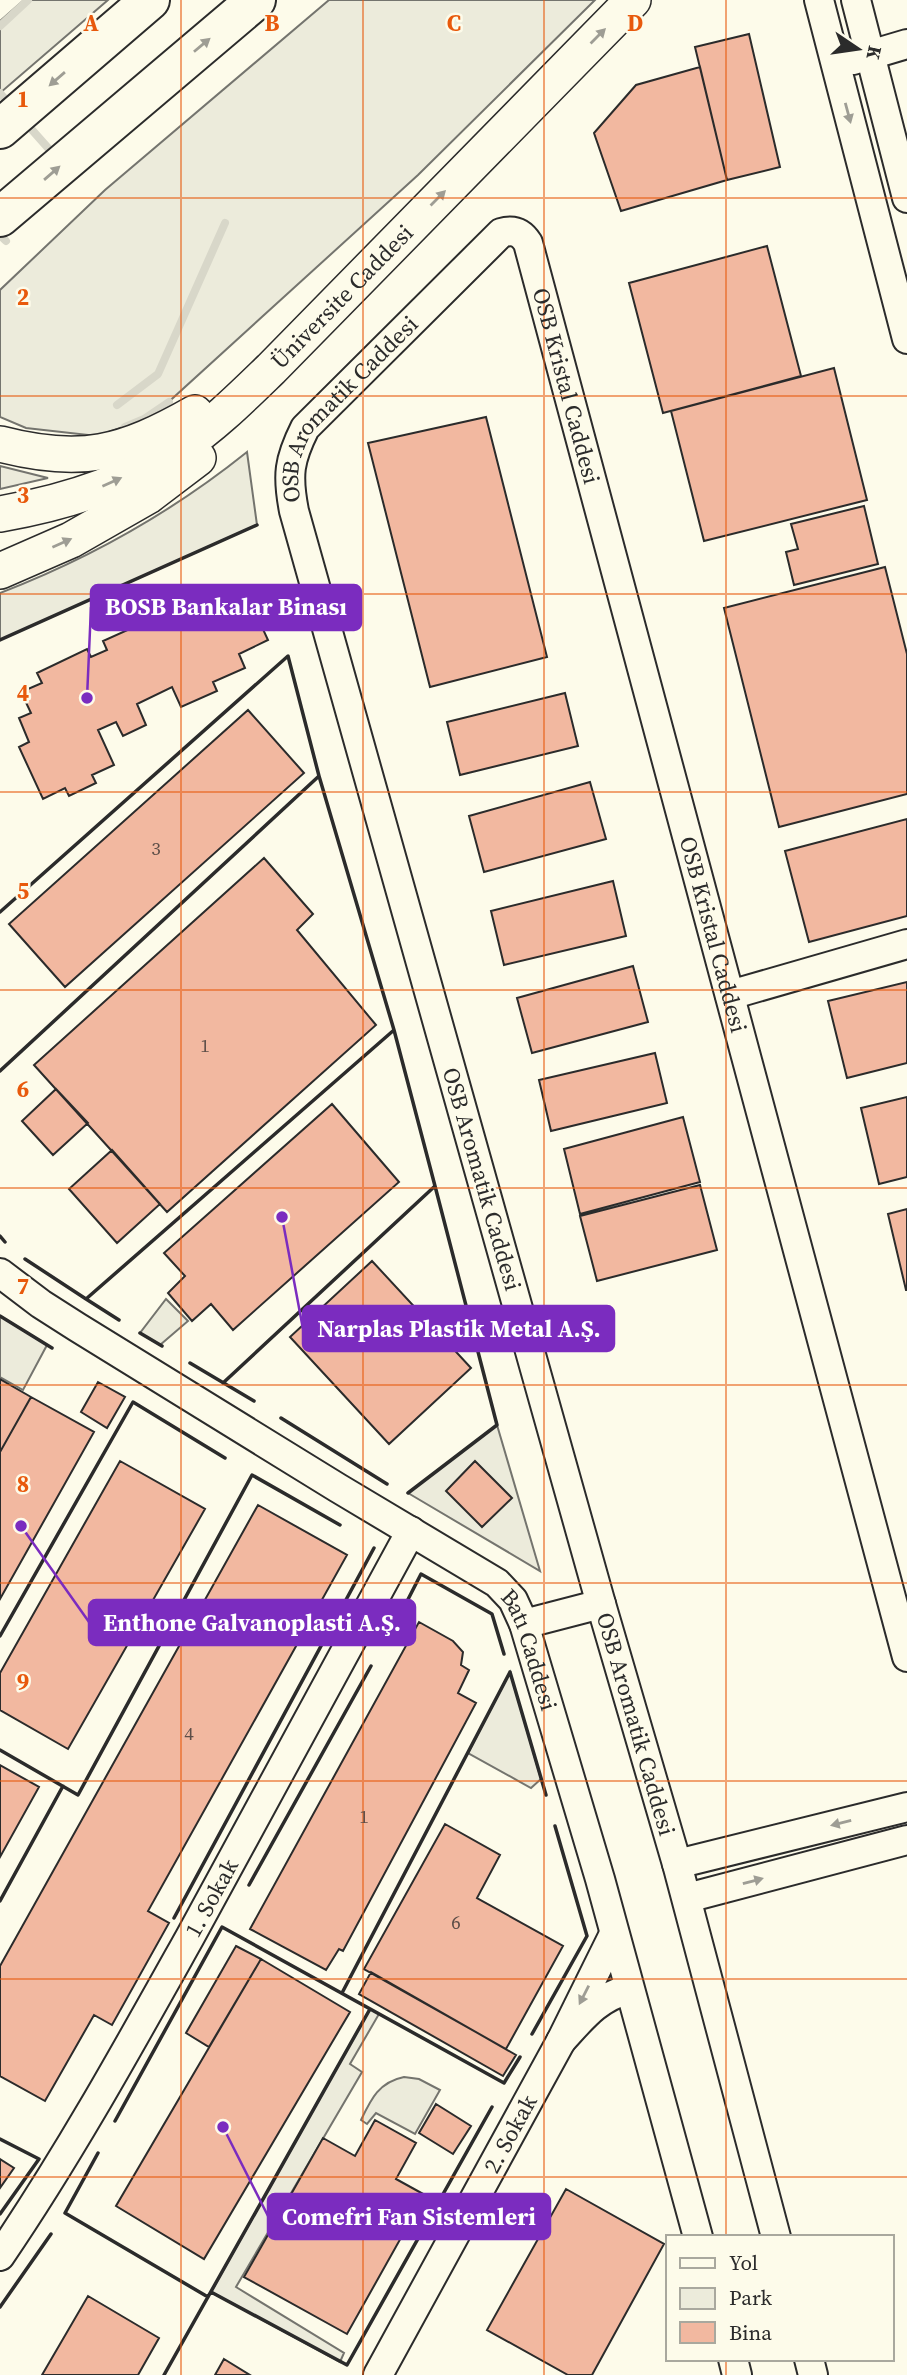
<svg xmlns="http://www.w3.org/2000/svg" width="907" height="2375" viewBox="0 0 907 2375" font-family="'Source Serif 4',serif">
	<rect width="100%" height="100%" fill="#fdfbea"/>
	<!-- green -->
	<path fill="#ecebdb" stroke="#74746e" stroke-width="2" d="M 24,0 L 108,0 L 0,93 L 0,21 Z
		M 329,0 L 595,0 L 418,175 L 152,417 L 97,436 L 26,428 L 0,417 L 0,290 L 105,190 Z
		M 247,452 L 257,525 L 0,640 L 0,593 C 91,558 171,513 247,452 Z
		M 0,466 L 48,478 L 0,489 Z
		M 166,1299 L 188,1321 L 160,1345 L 140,1333 Z
		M 0,1316 L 47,1345 L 23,1390 L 0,1377 Z
		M 497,1425 L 540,1571 L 408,1493 Z
		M 510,1672 L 541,1779 L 531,1788 L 468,1753 Z
		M 370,2009 L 379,2014 L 350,2064 L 362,2072 L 236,2287 L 344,2353 L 340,2362 L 211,2292 Z
		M 404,2077 L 419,2079 L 440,2090 L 415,2134 L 376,2113 L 367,2124 L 361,2120 C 371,2099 379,2082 404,2077 Z"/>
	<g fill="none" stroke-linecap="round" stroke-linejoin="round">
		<!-- stream -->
		<path stroke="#d8d7c9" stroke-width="8" d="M 0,26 L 28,0
			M 0,93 L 12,107
			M 25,122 L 56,157
			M 0,235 L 6,241
			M 117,405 L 158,374 L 225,223
			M 125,427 L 144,419 L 169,402"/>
	</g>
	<!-- building -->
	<path fill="#f2b8a0" stroke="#2b2b2b" stroke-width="2" d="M 749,34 L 780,167 L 727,180 L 695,47 Z
		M 700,67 L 727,180 L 621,211 L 594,133 L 636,85 Z
		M 767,246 L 801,376 L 663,413 L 629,283 Z
		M 834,368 L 867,500 L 704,541 L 671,411 Z
		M 486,417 L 547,657 L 430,687 L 368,443 Z
		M 864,506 L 878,564 L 794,585 L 786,552 L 798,549 L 791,524 Z
		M 885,567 L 907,654 L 907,794 L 779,827 L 724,608 Z
		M 243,586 L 268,640 L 239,654 L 245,668 L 213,682 L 217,691 L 181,707 L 172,687 L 137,704 L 146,725 L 123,736 L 116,722 L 98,730 L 114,765 L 92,775 L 96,783 L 69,796 L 65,788 L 43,799 L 19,747 L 29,742 L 19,718 L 31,713 L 21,692 L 42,683 L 37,673 L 87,649 L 91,657 L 107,650 L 103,641 L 154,618 L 157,625 L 169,619 L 166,612 L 220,588 L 223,595 Z
		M 565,693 L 578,746 L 460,775 L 447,722 Z
		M 248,710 L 304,773 L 65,987 L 9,924 Z
		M 590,782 L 606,839 L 484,872 L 469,816 Z
		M 907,819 L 907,916 L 809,942 L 785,851 Z
		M 264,858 L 313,914 L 297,930 L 376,1025 L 167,1212 L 34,1065 Z
		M 613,881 L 626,936 L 504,965 L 491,911 Z
		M 633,966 L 648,1022 L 532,1053 L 517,998 Z
		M 907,982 L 907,1063 L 847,1078 L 828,1001 Z
		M 655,1053 L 667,1103 L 551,1131 L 539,1080 Z
		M 56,1089 L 88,1123 L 53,1155 L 22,1121 Z
		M 907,1097 L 907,1177 L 879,1184 L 861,1108 Z
		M 332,1104 L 399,1182 L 233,1330 L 211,1304 L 192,1321 L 168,1293 L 185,1276 L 164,1253 Z
		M 683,1117 L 700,1182 L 580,1214 L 564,1149 Z
		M 112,1150 L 160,1204 L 117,1243 L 69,1189 Z
		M 700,1185 L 717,1250 L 597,1281 L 580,1216 Z
		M 907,1209 L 907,1290 L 906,1290 L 888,1214 Z
		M 372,1261 L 471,1368 L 389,1444 L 290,1337 Z
		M 0,1379 L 31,1397 L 0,1452 Z
		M 98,1382 L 125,1397 L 107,1428 L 81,1412 Z
		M 31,1397 L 94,1432 L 0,1599 L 0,1452 Z
		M 120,1461 L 205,1509 L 68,1749 L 0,1710 L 0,1673 Z
		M 475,1461 L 512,1498 L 482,1527 L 446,1491 Z
		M 258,1505 L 347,1555 L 148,1911 L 169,1923 L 112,2025 L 94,2015 L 45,2101 L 0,2076 L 0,1966 Z
		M 419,1622 L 453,1641 L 463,1652 L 461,1665 L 469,1670 L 458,1693 L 476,1703 L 343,1951 L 339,1949 L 326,1970 L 250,1929 Z
		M 0,1765 L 39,1787 L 0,1857 Z
		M 445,1824 L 500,1855 L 477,1898 L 563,1946 L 506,2049 L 364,1969 Z
		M 236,1946 L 261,1959 L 209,2047 L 186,2033 Z
		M 261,1959 L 350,2012 L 204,2259 L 116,2206 Z
		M 371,1972 L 516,2055 L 503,2076 L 359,1994 Z
		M 436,2104 L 471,2126 L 453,2154 L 419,2133 Z
		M 375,2120 L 416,2143 L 396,2179 L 425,2195 L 347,2334 L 244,2277 L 323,2138 L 355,2156 Z
		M 0,2159 L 14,2168 L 0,2188 Z
		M 566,2189 L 664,2244 L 592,2375 L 568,2375 L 487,2330 Z
		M 88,2296 L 159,2338 L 138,2375 L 42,2375 Z
		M 224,2359 L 250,2375 L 215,2375 Z"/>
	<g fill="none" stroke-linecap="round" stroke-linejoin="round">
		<defs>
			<g id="minor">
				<path d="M 819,0 L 907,339"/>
				<path d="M 856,0 L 907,198"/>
				<path d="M 853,60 L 907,44"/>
				<path d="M 730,995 L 907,944"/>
				<path id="s1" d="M 0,1273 L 41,1304 L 77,1327 L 338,1488 L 497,1583 L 513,1600 L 524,1624 L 600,1879 L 698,2237"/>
				<path d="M 524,1624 L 601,1604"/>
				<path d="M 677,1864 L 907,1807"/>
				<path d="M 687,1898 L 907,1840"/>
				<path d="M 614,1934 L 561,2041 C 583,2017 597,1998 629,1989"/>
				<path id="s2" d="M 776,2237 L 677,1864 L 601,1604 L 294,511 C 287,475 289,460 305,428 L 501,233 C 514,229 521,232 528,243 L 907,1657"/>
				<path id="s3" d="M 0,2256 C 70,2153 129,2046 190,1937 C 264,1802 338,1667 411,1531"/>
				<path d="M 733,2359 L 737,2375"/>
				<path d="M 809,2359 L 813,2375"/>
				<path id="s4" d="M 378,2375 L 561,2041"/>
			</g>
			<g id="major">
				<path d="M 0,444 C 81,465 123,454 195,413"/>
				<path id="s5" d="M 0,514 C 63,503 127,484 181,447 C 214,425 242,397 271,369 L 633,0"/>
				<path d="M 0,571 L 71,540 L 148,496 L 198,458"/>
			</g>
			<path id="highway" d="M 0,129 L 150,0
				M 0,217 L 256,0"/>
		</defs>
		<!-- minor casing -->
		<use href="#minor" stroke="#2b2b2b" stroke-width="32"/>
		<!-- major casing -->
		<use href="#major" stroke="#2b2b2b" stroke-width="38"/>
		<!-- highway casing -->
		<use href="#highway" stroke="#2b2b2b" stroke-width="42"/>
		<!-- minor -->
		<use href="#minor" stroke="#fdfbea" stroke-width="28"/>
		<!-- major -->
		<use href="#major" stroke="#fdfbea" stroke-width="35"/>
		<!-- highway -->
		<use href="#highway" stroke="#fdfbea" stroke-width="38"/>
		<!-- wall -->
		<path stroke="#2b2b2b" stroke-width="3.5" d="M 0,640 L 257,525
			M 0,912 L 288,656 L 319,776 L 0,1071
			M 0,1236 L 5,1242
			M 25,1259 L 86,1299 L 394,1030 L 319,776
			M 86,1299 L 119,1320
			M 0,1316 L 52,1348
			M 140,1333 L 162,1346
			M 190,1363 L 254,1401
			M 223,1383 L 435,1186 L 394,1030
			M 281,1418 L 387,1484
			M 408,1493 L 497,1425 L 435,1186
			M 400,1615 L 421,1574 L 492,1614 L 504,1654
			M 0,1636 L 133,1402 L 225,1458
			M 510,1672 L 546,1795
			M 0,1750 L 78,1795 L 252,1475 L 340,1525
			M 249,1885 L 371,1666
			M 0,1901 L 63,1786
			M 174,1918 L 374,1548
			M 342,1993 L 510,1672
			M 532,2034 L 587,1936 L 555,1826
			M 115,2121 L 222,1927 L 504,2083 L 520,2057
			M 0,2139 L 39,2159 L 0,2214
			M 98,2153 L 65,2213 L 208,2297
			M 211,2292 L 347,2365 L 492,2107
			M 0,2307 L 51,2234
			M 164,2375 L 370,2009"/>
	</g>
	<!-- one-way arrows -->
	<defs><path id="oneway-solid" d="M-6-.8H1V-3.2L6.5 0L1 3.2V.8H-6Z" transform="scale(1.75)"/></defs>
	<g fill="#9e9d94">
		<use href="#oneway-solid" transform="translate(598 36) rotate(-45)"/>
		<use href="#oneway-solid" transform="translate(202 45) rotate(-40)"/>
		<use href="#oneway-solid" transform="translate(57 79) rotate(139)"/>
		<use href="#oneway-solid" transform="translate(848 113) rotate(75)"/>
		<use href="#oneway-solid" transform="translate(52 173) rotate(-41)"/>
		<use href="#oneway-solid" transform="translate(438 198) rotate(-45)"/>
		<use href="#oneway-solid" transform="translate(112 482) rotate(-24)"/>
		<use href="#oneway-solid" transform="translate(62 543) rotate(-24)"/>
		<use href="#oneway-solid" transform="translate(841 1823) rotate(166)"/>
		<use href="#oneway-solid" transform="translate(753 1881) rotate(-15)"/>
		<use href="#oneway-solid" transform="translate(584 1995) rotate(117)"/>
	</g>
	<!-- grid -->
	<path fill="none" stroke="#e8590c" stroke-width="2" stroke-opacity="0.55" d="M 181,0 L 181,2375M 363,0 L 363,2375M 544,0 L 544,2375M 726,0 L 726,2237M 0,198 L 907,198M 0,396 L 907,396M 0,594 L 907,594M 0,792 L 907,792M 0,990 L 907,990M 0,1188 L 907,1188M 0,1385 L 907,1385M 0,1583 L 907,1583M 0,1781 L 907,1781M 0,1979 L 907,1979M 0,2177 L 907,2177M 726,2359 L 726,2375"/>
	<g text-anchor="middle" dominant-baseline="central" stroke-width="5" stroke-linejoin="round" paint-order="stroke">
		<!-- number labels -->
		<g font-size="19" fill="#5d4e48">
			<text x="156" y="848">3</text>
			<text x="205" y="1045">1</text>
			<text x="189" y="1733">4</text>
			<text x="364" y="1816">1</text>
			<text x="456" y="1922">6</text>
		</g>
		<!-- street labels -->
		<g font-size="23" fill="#2b2b2b" stroke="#fdfbea">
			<text stroke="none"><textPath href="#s5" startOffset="415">Üniversite Caddesi</textPath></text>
			<text stroke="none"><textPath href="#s2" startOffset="2334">OSB Kristal Caddesi</textPath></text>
			<text stroke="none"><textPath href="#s2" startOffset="1916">OSB Aromatik Caddesi</textPath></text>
			<text stroke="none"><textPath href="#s2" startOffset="2902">OSB Kristal Caddesi</textPath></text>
			<text transform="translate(482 1179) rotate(74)">OSB Aromatik Caddesi</text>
			<text stroke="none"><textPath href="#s1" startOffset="662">Batı Caddesi</textPath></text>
			<text transform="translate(636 1724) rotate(74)">OSB Aromatik Caddesi</text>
			<text stroke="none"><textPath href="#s3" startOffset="416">1. Sokak</textPath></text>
			<text stroke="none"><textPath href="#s4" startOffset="275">2. Sokak</textPath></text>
		</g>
	</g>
	<g font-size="23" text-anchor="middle" font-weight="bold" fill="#e8590c" stroke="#fdfbea" stroke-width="5" stroke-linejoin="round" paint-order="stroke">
		<text x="91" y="31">A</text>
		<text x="272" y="31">B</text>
		<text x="454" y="31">C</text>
		<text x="635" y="31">D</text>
		<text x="23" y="107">1</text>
		<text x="23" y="305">2</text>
		<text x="23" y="503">3</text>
		<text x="23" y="701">4</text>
		<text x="23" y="899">5</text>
		<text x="23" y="1097">6</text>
		<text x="23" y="1294">7</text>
		<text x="23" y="1492">8</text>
		<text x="23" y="1690">9</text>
	</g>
	<!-- callouts -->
	<path fill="none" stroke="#7b2cbf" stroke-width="2.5" d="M87 698L91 607M282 1217L303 1329M21 1526L89 1622M223 2127L268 2216"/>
	<g fill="#7b2cbf" stroke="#fdfbea" stroke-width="2.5">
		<circle cx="87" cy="698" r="7"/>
		<circle cx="282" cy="1217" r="7"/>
		<circle cx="21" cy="1526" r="7"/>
		<circle cx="223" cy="2127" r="7"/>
	</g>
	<g fill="#7b2cbf" stroke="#7b2cbf" stroke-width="2.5">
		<rect x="91" y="585" width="270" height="45" rx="7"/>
		<rect x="303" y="1306" width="311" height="45" rx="7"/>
		<rect x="89" y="1600" width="326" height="45" rx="7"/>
		<rect x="268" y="2194" width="282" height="45" rx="7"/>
	</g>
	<g font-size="24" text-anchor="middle" font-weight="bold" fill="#fff">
		<text x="226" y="615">BOSB Bankalar Binası</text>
		<text x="459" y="1337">Narplas Plastik Metal A.Ş.</text>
		<text x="252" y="1631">Enthone Galvanoplasti A.Ş.</text>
		<text x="409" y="2225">Comefri Fan Sistemleri</text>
	</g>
	<!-- legend -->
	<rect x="666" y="2235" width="228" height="126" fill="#fdfbea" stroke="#a9a89e" stroke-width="2"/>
	<rect x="680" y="2258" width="35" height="10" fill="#fdfbea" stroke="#a9a89e" stroke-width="2"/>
	<text x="729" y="2270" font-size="21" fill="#2b2b2b">Yol</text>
	<rect x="680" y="2288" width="35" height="21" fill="#ecebdb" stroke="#a9a89e" stroke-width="2"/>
	<text x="729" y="2305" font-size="21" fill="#2b2b2b">Park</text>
	<rect x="680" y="2322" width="35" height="21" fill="#f2b8a0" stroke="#a9a89e" stroke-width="2"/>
	<text x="729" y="2340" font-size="21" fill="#2b2b2b">Bina</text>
	<!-- north arrow -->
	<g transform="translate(858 49) rotate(103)" stroke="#fdfbea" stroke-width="5" paint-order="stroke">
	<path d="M0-5L12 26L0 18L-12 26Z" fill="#2b2b2b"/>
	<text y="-10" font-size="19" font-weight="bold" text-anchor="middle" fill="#2b2b2b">K</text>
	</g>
</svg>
